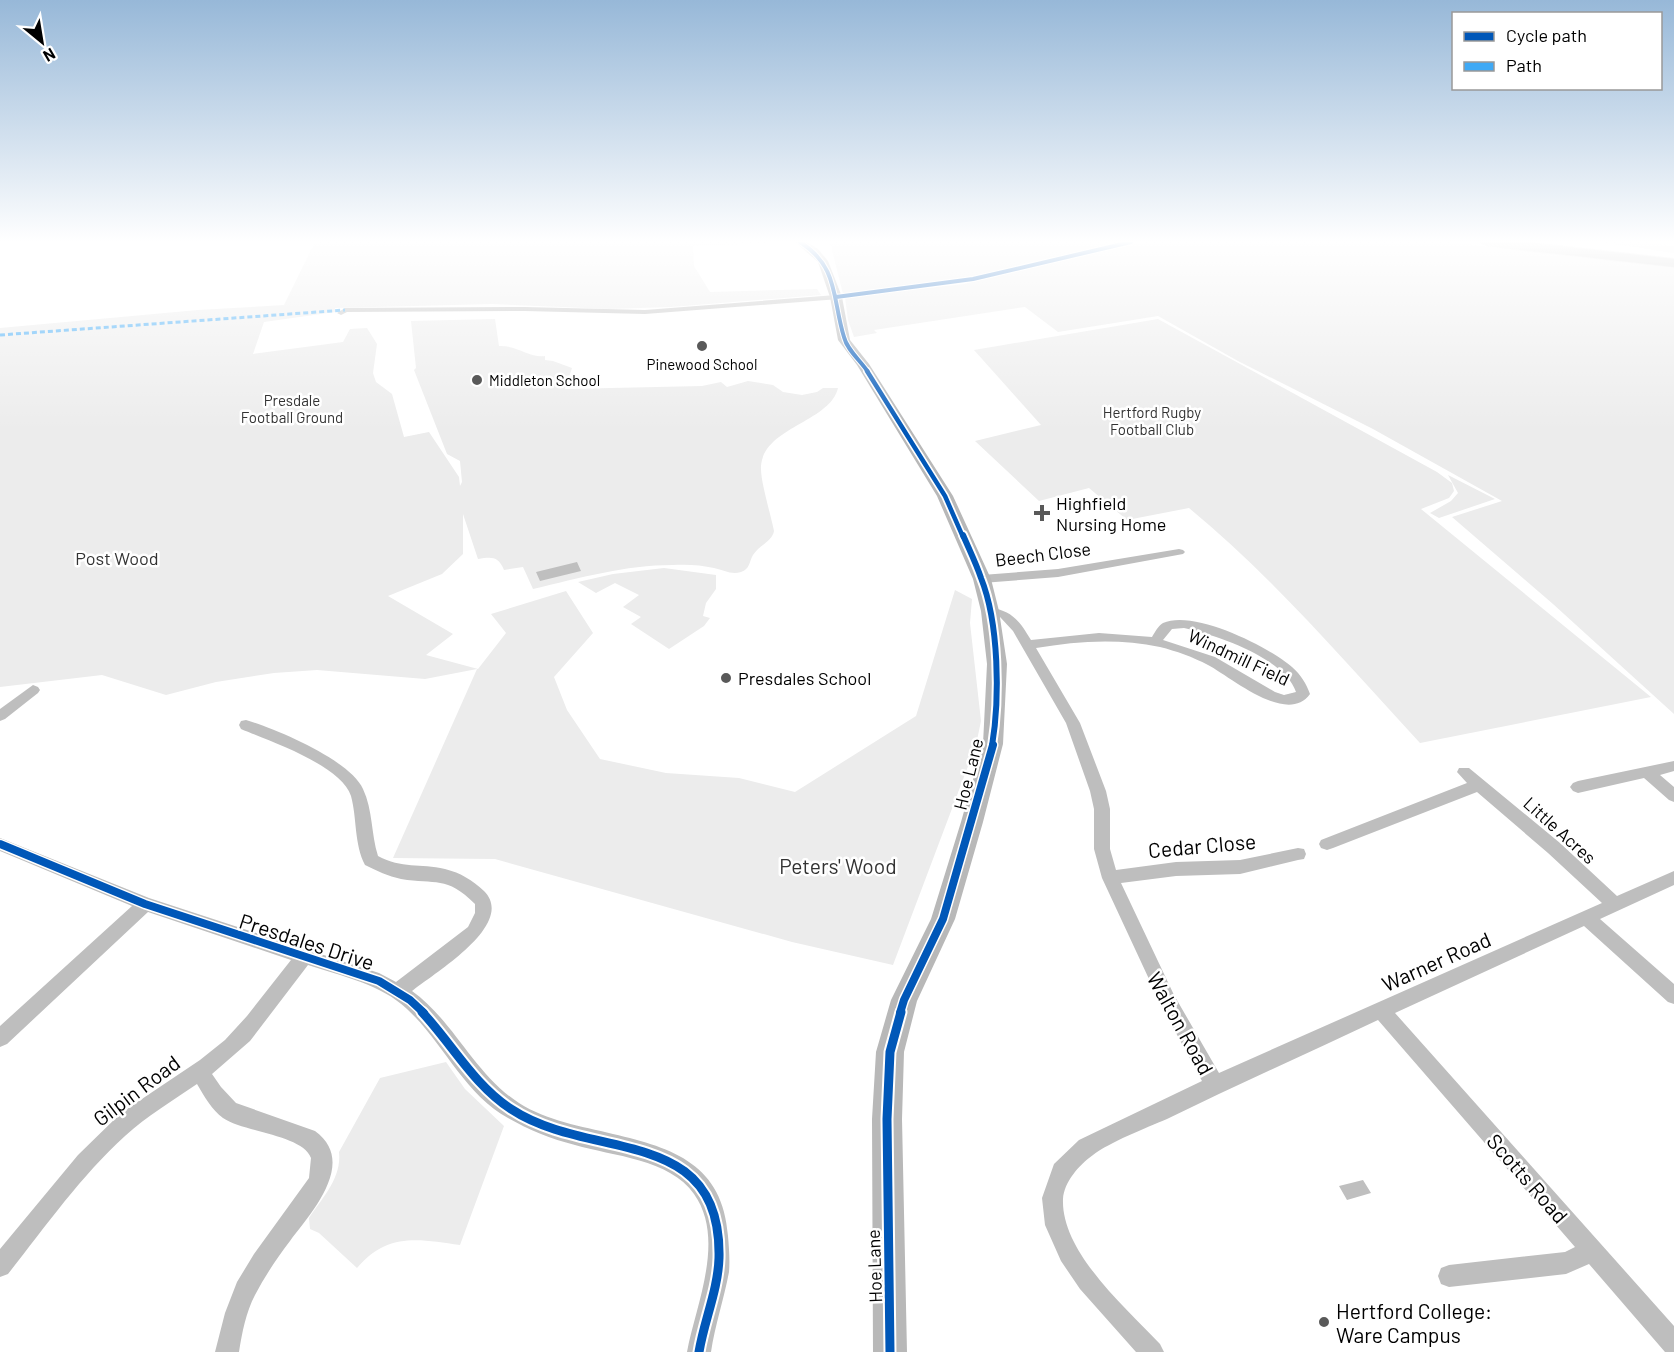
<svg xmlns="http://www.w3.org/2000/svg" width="1674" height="1352" viewBox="0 0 1674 1352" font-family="Barlow,sans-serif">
	<rect width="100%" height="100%" fill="#fff"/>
	<!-- green -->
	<path fill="#ececec" d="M 315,242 L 785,242 L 693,246 L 694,266 L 710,292 L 817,289 L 821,295 L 671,307 L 609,309 L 492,304 L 335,308 L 335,312 L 264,322 L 253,354 L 343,342 L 350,329 L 367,328 L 377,344 L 373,373 L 376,382 L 392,394 L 404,437 L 429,432 L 459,477 L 460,486 L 462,482 L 460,461 L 447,454 L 414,370 L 416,368 L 411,321 L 495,319 L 499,346 C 516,345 530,358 545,356 L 545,360 L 553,361 L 572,368 L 565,389 L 702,386 L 721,382 L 727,387 L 748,381 L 773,385 L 783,392 L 802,395 L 817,392 L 823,388 L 838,388 C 830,422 764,427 761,466 C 760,481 771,515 774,531 C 772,542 759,545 753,555 C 749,562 750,569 741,572 C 731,575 724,570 714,568 C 702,565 686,564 673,565 C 625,565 580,578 533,589 L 523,567 L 504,570 C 498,556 492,557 478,559 L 463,514 L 463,554 L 442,574 L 388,596 L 453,634 L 426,655 L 478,669 L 506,633 L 491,614 L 566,591 L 593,633 L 554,677 L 567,710 L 600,759 L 666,773 L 739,778 L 795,792 L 916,716 L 955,590 L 972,599 L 970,623 L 981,721 L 976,745 L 893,965 L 792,942 L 495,859 L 393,858 L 477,669 L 425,679 L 317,670 L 274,673 L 216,682 L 166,695 L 102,675 L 0,687 L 0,328 L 198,310 L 284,305 Z
		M 830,242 L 1120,242 L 965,279 L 843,294 Z
		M 1142,242 L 1449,242 L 1674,268 L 1674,714 L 1553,604 L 1452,517 L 1502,501 L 1373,429 L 1238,361 L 1158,316 L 1058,332 L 1025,307 L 874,330 L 877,333 L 854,337 L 848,320 L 845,297 L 964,284 Z
		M 1600,242 L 1646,242 L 1674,246 L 1674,253 Z
		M 1158,319 L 1437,472 L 1452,483 L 1454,491 L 1449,498 L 1421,509 L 1651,697 L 1420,743 C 1346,663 1274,578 1189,508 L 1127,520 L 1089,488 L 1039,501 L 975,441 L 1041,425 L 974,350 Z
		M 1448,475 L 1495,499 L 1439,518 L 1430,513 L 1451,501 L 1458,493 Z
		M 664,568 L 716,575 L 716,589 L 706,603 L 703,616 L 710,618 L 704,626 L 669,649 L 631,624 L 641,617 L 623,607 L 639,595 L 615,583 L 596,593 L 578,582 L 613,574 Z
		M 446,1062 L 465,1089 L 504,1126 L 460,1245 C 419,1239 387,1232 357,1268 L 319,1233 L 310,1229 L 309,1218 C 322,1198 342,1178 339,1152 L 380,1078 Z"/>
	<!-- water -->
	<path fill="#bfbfbf" d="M 577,562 L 581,571 L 540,581 L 536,572 Z
		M 1363,1180 L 1371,1193 L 1347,1200 L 1339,1186 Z"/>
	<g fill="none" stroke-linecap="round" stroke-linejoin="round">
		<defs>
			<path id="highway" d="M 1480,242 L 1523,242 L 1674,259 L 1674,267 L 1487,246 Z"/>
		</defs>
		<!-- highway casing -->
		<use href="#highway" stroke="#dbdbdb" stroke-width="2"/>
		<!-- street -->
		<path fill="#bebebe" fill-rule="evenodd" d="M 836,295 L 840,297 L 839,299 L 645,314 L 525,311 L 347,312 L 341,315 L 337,313 L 345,308 L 525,307 L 645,310 Z
			M 1179,549 L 1183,550 L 1185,552 L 1183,554 L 1058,577 L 982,583 L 976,579 L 982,575 L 1058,569 Z
			M 990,607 C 1013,612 1019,620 1031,640 L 1099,633 L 1152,637 C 1155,632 1158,626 1163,623 C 1194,609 1269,647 1292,667 C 1301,675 1306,683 1310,694 C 1287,726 1231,677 1208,665 C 1193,657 1176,651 1160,647 C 1118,638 1077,641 1036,648 L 1080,723 L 1106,791 L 1110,809 L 1110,849 L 1116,870 L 1176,862 L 1240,860 L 1298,848 L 1304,849 L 1306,854 L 1304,859 L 1298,860 L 1240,874 L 1176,876 L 1121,883 L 1174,995 L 1219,1073 L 1602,903 L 1548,853 L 1477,792 L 1333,848 L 1327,850 L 1321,848 L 1319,844 L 1321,840 L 1467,783 L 1457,772 L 1459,768 L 1469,768 L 1560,843 L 1617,896 L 1674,871 L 1674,885 L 1600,919 L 1674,984 L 1674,1004 L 1668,1002 L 1584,926 L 1395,1013 L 1674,1326 L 1674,1352 L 1665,1352 L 1589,1264 L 1566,1274 L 1449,1287 L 1441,1284 L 1438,1276 L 1441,1268 L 1449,1265 L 1565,1252 L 1575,1247 L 1378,1020 C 1308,1053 1237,1085 1167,1119 C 1146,1128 1110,1142 1093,1155 C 1079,1165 1064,1182 1063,1199 C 1061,1252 1126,1308 1160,1344 L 1164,1352 L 1136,1352 L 1080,1289 L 1061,1261 L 1045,1225 L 1042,1198 L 1054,1164 L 1079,1140 L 1202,1081 L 1162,1007 L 1102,878 L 1094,849 L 1094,809 L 1090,791 L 1066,723 L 1013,631 L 1000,617 L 986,614 L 984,611 ZM 1184,628 C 1216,635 1285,658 1296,692 L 1284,695 L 1275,692 L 1215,657 L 1163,640 L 1172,629 Z
			M 33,685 L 38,687 L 40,690 L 38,693 L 5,719 L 0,721 L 0,709 Z
			M 246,720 C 276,729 350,760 363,789 C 373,810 371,834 378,856 C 402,869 420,863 445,869 C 461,873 472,880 484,891 C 517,924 434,973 412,991 C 454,1021 474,1074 519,1103 C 547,1121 581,1126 613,1134 C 674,1148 723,1165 728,1236 C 729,1248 730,1260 729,1272 C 724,1299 715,1325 711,1352 L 687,1352 C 696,1304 726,1239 694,1194 C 670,1159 612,1156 575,1145 C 551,1139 529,1130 508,1118 C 464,1094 443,1042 407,1009 C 381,984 341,976 308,965 L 250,1041 L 212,1074 L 221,1087 L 236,1103 L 315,1131 C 358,1162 311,1213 290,1241 C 277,1258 265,1276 255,1295 C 246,1312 242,1333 239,1352 L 215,1352 L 225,1313 L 237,1282 L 254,1254 L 309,1178 L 311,1158 C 303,1135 243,1132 223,1118 C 212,1110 204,1096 197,1084 C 172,1101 147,1116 125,1136 C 81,1176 45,1227 8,1274 L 0,1277 L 0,1249 L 78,1155 L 121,1113 L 200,1060 L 225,1040 L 247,1016 L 291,960 L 148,912 L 7,1044 L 0,1047 L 0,1026 L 132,906 L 0,851 L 0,838 L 149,898 L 379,973 L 396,982 L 468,927 L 475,913 L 475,904 C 446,875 436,885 401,879 C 388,876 377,871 365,865 C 354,844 357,818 351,796 C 341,765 269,741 241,729 L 239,725 L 241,721 Z
			M 1674,761 L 1674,771 L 1660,775 L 1674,787 L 1674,802 L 1669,800 L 1644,778 L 1578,793 L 1573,791 L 1570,787 L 1573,783 L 1578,781 Z"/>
		<!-- secondary -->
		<path fill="#b8b8b8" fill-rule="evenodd" d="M 795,242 L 807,242 L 818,249 L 828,261 L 842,297 L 850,340 L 869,364 L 953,496 L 991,579 L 999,611 L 1007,664 L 1003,744 L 983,822 L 955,919 L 917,1001 L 904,1052 L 902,1119 L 907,1352 L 873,1352 L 872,1119 L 876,1052 L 891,1000 L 931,919 L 961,822 L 983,744 L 987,664 L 981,611 L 973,579 L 937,496 L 857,365 L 838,340 L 830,297 L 818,262 Z"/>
		<!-- highway -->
		<use href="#highway" fill="#bebebe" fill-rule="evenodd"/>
		<!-- quiet -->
		<path stroke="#3fa9f5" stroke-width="3" stroke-dasharray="5 3" stroke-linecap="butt" d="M 0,335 L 345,310"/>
		<defs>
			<path id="cycleway-far4" d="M 800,242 C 839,267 832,298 844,337 C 847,350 861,361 868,372
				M 836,297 L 973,279 L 1131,242"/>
			<path id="cycleway-far3" d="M 867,371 L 945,496 L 963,537"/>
			<path id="cycleway-far2" d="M 963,535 C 969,549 976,563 981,578 C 999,623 1000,698 992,746"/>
			<path id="cycleway-far1" d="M 0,844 L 145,904 L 379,981 L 410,1000 L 424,1013
				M 900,1013 L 904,1000 L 943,919 L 993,745"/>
			<path id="cycleway" d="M 422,1012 C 452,1044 474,1085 511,1109 C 591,1162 722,1123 719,1258 C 718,1290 704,1321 699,1352
				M 890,1352 L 887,1119 L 890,1052 L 901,1012"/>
		</defs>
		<!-- cycleway-far4 casing -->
		<use href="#cycleway-far4" stroke="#fff" stroke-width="6"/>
		<!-- cycleway-far3 casing -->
		<use href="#cycleway-far3" stroke="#fff" stroke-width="8"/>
		<!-- cycleway-far2 casing -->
		<use href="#cycleway-far2" stroke="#fff" stroke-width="10"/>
		<!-- cycleway-far1 casing -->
		<use href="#cycleway-far1" stroke="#fff" stroke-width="11"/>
		<!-- cycleway casing -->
		<use href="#cycleway" stroke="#fff" stroke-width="13"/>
		<!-- cycleway-far4 -->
		<use href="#cycleway-far4" stroke="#0057b8" stroke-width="4"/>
		<!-- cycleway-far3 -->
		<use href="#cycleway-far3" stroke="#0057b8" stroke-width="4.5"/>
		<!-- cycleway-far2 -->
		<use href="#cycleway-far2" stroke="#0057b8" stroke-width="6"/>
		<!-- cycleway-far1 -->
		<use href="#cycleway-far1" stroke="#0057b8" stroke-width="8"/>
		<!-- cycleway -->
		<use href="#cycleway" stroke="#0057b8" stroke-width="9"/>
	</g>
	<!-- sky -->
	<linearGradient id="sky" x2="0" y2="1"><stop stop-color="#97b8d8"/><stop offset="0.56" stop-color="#fff"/><stop offset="1" stop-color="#fff" stop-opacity="0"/></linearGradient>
	<rect width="1674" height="431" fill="url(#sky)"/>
	<!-- markers -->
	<g fill="#595959" stroke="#fff" stroke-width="2">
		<circle cx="702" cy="346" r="6"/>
		<circle cx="477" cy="380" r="6"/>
		<path d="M1039 504h6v6h6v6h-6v6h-6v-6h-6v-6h6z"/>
		<circle cx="726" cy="678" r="6"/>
		<circle cx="1324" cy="1322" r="6"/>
	</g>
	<g text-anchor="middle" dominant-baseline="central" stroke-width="5" stroke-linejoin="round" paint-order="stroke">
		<!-- far-poi labels -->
		<g font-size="15" fill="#000" stroke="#fff">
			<text x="702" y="364">Pinewood School</text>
			<text x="489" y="380" text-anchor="start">Middleton School</text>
		</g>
		<!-- far-park labels -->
		<g font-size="15" fill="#333" stroke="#fff">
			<text x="292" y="400">Presdale<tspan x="292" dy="17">Football Ground</tspan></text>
			<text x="1152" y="412">Hertford Rugby<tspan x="1152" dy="17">Football Club</tspan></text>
		</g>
		<!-- poi labels -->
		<g font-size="18" fill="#000" stroke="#fff" text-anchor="start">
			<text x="1056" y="503">Highfield<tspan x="1056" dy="21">Nursing Home</tspan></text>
			<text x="738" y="678">Presdales School</text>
		</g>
		<!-- street labels -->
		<g font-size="18" fill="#000" stroke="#fff">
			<text transform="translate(1043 554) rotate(-7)">Beech Close</text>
			<text transform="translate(1239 657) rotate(25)">Windmill Field</text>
			<text transform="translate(968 774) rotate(-76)">Hoe Lane</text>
			<text transform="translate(1560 830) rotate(42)">Little Acres</text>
			<text transform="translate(874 1266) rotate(-92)">Hoe Lane</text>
		</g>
		<!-- park labels -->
		<g font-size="18" fill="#333" stroke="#fff">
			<text x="117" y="558">Post Wood</text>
		</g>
		<!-- near-street labels -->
		<g font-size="21" fill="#000" stroke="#fff">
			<text transform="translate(1202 845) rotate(-5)">Cedar Close</text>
			<text transform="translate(307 941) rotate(18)">Presdales Drive</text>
			<text transform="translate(1436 961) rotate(-24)">Warner Road</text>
			<text transform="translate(1181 1023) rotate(61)">Walton Road</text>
			<text transform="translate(136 1090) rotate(-37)">Gilpin Road</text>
			<text transform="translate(1528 1178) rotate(49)">Scotts Road</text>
		</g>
		<!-- near-park labels -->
		<g font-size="21" fill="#333" stroke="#fff">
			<text x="838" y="865">Peters' Wood</text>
		</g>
		<!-- near-poi labels -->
		<g font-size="21" fill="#000" stroke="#fff" text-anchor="start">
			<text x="1336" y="1310">Hertford College:<tspan x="1336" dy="24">Ware Campus</tspan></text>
		</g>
	</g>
	<!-- legend -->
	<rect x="1452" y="12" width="210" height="78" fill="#ffffff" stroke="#999999" stroke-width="1.5"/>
	<rect x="1464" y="32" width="30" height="9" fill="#0057b8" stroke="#999999" stroke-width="1.5"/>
	<text x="1506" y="42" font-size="18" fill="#000000">Cycle path</text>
	<rect x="1464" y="62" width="30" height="9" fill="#3fa9f5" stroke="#999999" stroke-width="1.5"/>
	<text x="1506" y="72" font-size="18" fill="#000000">Path</text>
	<!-- north arrow -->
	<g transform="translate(42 42) rotate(150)" stroke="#ffffff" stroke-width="4.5" paint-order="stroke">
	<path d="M0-4.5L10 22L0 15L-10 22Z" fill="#000000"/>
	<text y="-9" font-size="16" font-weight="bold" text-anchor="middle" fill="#000000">N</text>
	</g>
</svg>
